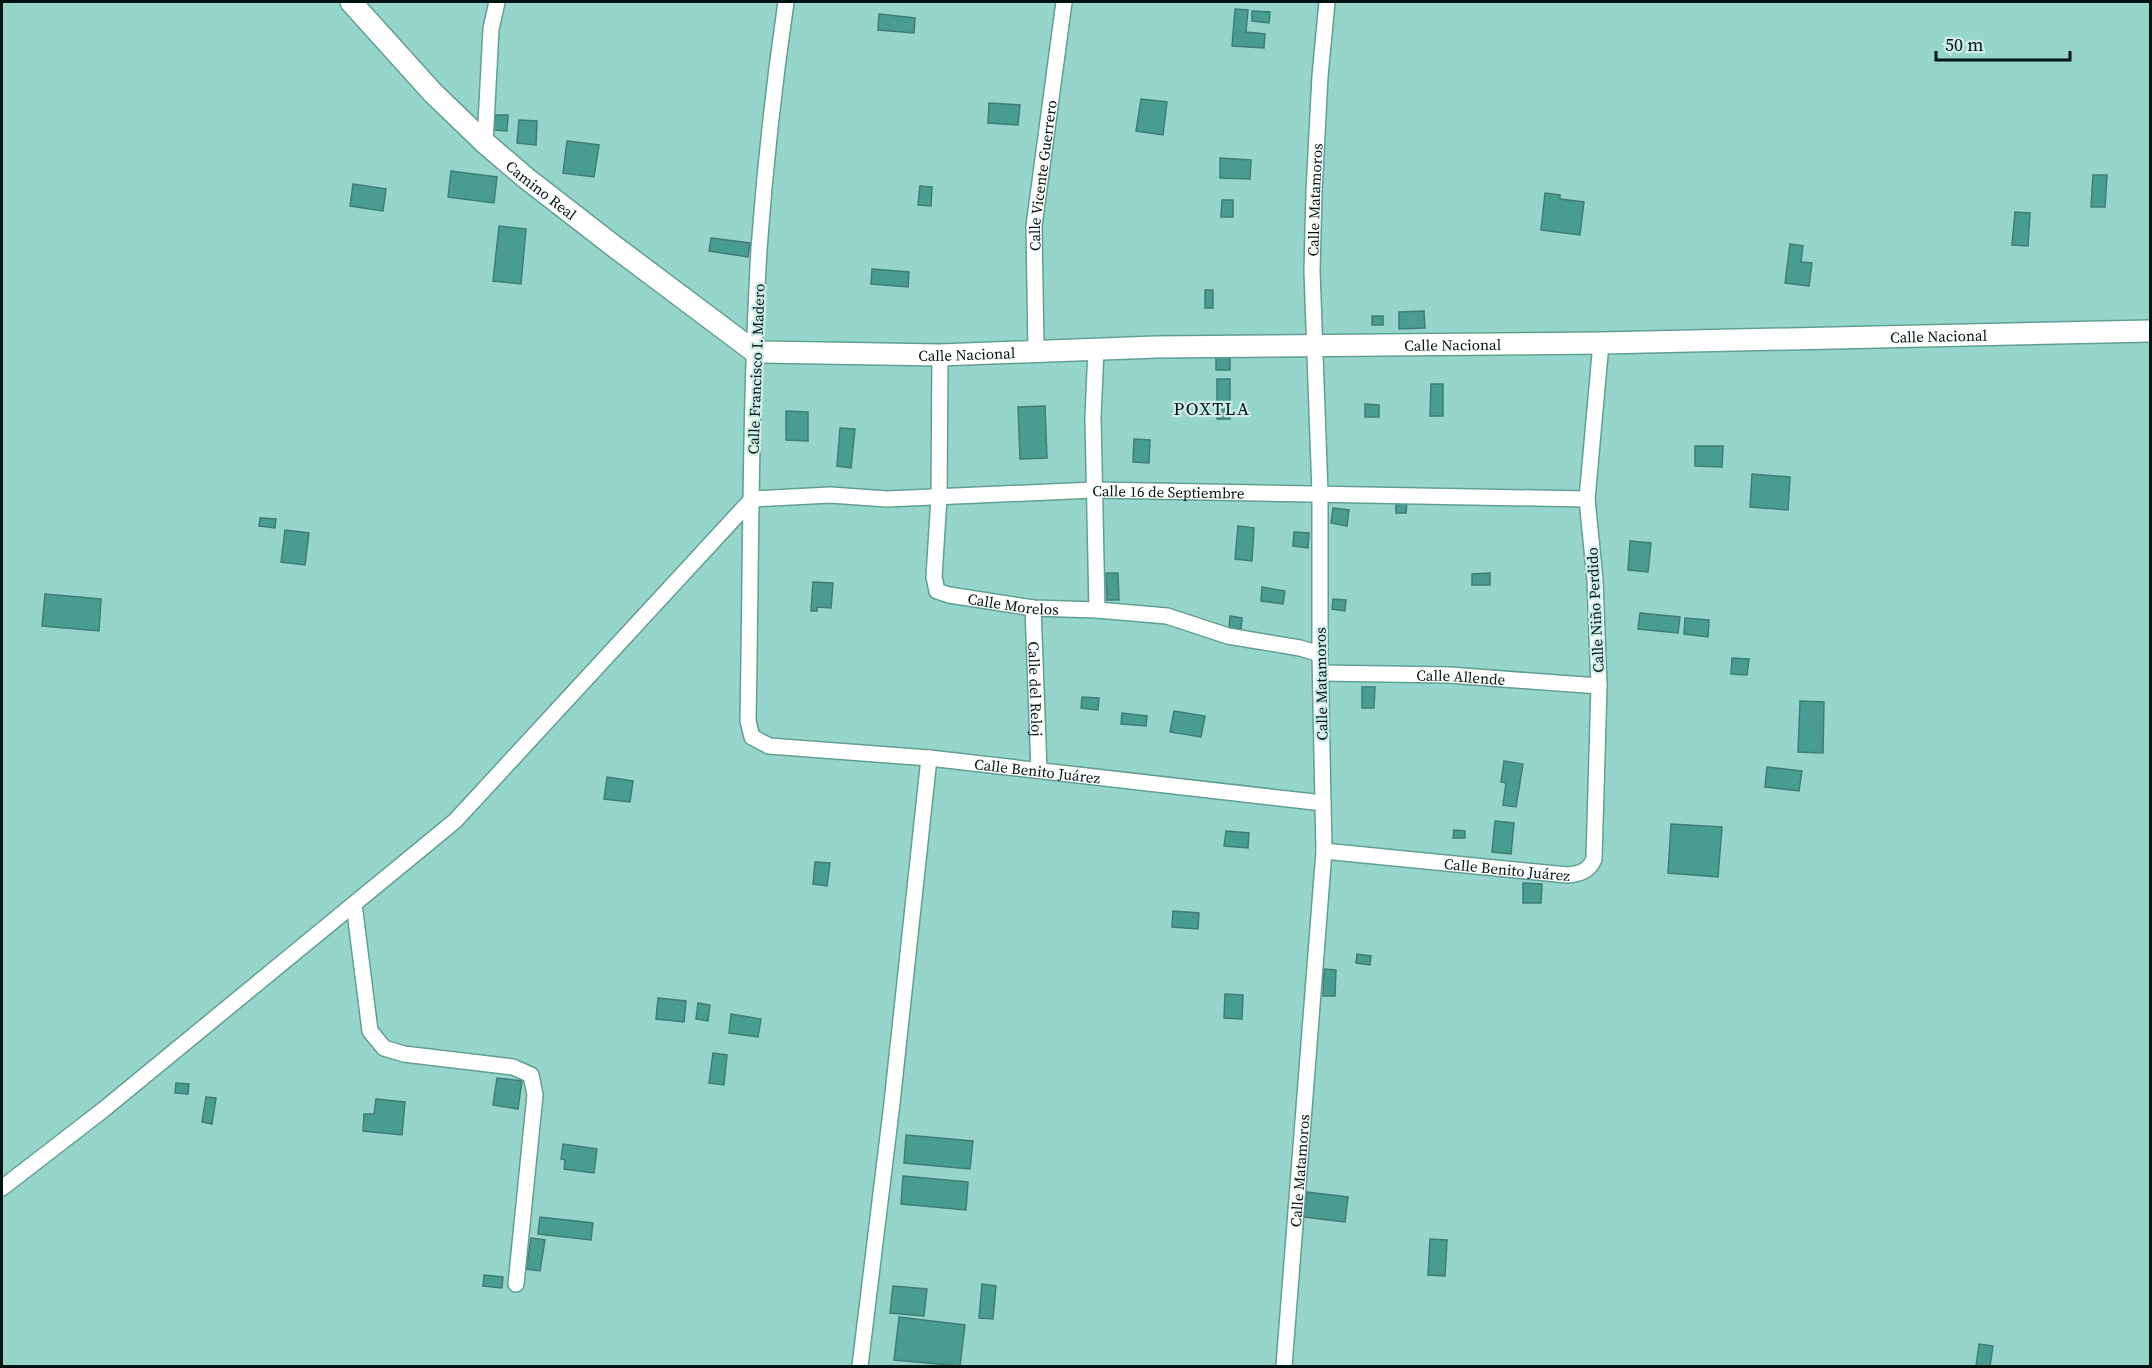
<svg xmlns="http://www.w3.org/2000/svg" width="2152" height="1368" viewBox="0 0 2152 1368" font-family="'Source Serif 4',serif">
	<rect width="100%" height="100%" fill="#96d5ca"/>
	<!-- building -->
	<path fill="#499c90" stroke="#407e75" stroke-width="1.5" d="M 1235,9 L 1248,10 L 1246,32 L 1265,34 L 1264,48 L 1232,46 Z
		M 1252,11 L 1270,12 L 1269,23 L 1252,21 Z
		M 879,14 L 915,18 L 914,33 L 878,30 Z
		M 1141,99 L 1167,102 L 1163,135 L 1136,131 Z
		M 989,103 L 1020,105 L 1018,125 L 988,123 Z
		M 495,115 L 508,115 L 507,131 L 494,130 Z
		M 519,120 L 537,121 L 536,145 L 517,143 Z
		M 567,141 L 599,145 L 594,177 L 563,173 Z
		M 1220,158 L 1251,160 L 1250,179 L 1220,178 Z
		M 451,171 L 497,177 L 494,203 L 448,197 Z
		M 2093,175 L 2107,175 L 2105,207 L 2091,207 Z
		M 353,184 L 386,189 L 383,211 L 350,206 Z
		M 920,186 L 932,187 L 931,206 L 918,205 Z
		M 1545,193 L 1560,195 L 1560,199 L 1584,202 L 1580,235 L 1541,230 Z
		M 1222,200 L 1233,200 L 1233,217 L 1221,217 Z
		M 2015,212 L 2030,213 L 2028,246 L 2012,245 Z
		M 499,226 L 526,229 L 521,284 L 493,281 Z
		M 711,238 L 750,243 L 748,257 L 709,251 Z
		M 1790,244 L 1803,246 L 1801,262 L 1812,263 L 1809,286 L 1785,283 Z
		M 872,269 L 909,272 L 908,287 L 871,284 Z
		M 1205,290 L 1213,290 L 1213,308 L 1205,308 Z
		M 1424,311 L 1425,328 L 1399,329 L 1399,312 Z
		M 1372,316 L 1383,316 L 1383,325 L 1372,325 Z
		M 1216,356 L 1230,356 L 1230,370 L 1216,370 Z
		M 1217,379 L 1230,379 L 1230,419 L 1217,419 Z
		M 1431,384 L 1443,384 L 1443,416 L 1430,416 Z
		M 1365,404 L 1379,405 L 1379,417 L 1365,417 Z
		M 1045,406 L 1047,458 L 1020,459 L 1018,407 Z
		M 786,411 L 808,412 L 808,441 L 786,440 Z
		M 840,428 L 855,429 L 851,468 L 837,466 Z
		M 1134,439 L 1150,440 L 1149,463 L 1133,462 Z
		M 1695,446 L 1723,446 L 1722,467 L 1695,466 Z
		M 1752,474 L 1790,477 L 1788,510 L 1750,507 Z
		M 1396,500 L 1407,501 L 1406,513 L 1396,513 Z
		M 1333,508 L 1349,510 L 1347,526 L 1331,523 Z
		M 260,518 L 276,519 L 275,528 L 259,526 Z
		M 1238,526 L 1254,528 L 1252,561 L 1235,559 Z
		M 285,530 L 309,533 L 305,565 L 281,562 Z
		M 1294,532 L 1309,533 L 1308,548 L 1293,546 Z
		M 1630,541 L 1651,543 L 1648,572 L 1628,570 Z
		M 1106,573 L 1118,573 L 1119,600 L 1107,600 Z
		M 1490,573 L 1490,585 L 1472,585 L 1472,574 Z
		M 813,582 L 833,583 L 831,608 L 817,607 L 817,611 L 811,611 Z
		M 1262,587 L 1285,591 L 1283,604 L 1261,601 Z
		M 45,594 L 101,599 L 99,631 L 42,626 Z
		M 1333,599 L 1346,600 L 1345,611 L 1332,609 Z
		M 1640,613 L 1680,617 L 1678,633 L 1638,629 Z
		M 1230,616 L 1242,618 L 1241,629 L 1229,628 Z
		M 1685,618 L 1709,620 L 1708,637 L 1684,634 Z
		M 1732,658 L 1749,659 L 1747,675 L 1731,674 Z
		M 1362,687 L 1375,687 L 1374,708 L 1362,708 Z
		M 1082,697 L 1099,698 L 1098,710 L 1081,708 Z
		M 1800,701 L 1824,702 L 1823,753 L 1798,752 Z
		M 1174,711 L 1205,716 L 1201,737 L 1170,732 Z
		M 1122,713 L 1147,716 L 1146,726 L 1121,724 Z
		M 1504,761 L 1523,764 L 1516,807 L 1503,805 L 1506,783 L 1501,782 Z
		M 1767,767 L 1802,771 L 1799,791 L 1765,787 Z
		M 607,777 L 633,781 L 630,802 L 604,799 Z
		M 1495,821 L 1514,823 L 1511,854 L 1492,852 Z
		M 1671,824 L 1722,827 L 1718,877 L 1668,873 Z
		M 1454,830 L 1465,831 L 1465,838 L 1453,838 Z
		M 1226,831 L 1249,833 L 1248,848 L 1224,846 Z
		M 815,862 L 830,863 L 827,886 L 813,884 Z
		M 1523,883 L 1542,884 L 1541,903 L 1523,903 Z
		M 1173,911 L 1199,913 L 1198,929 L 1172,927 Z
		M 1357,954 L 1371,956 L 1370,965 L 1356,963 Z
		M 1324,969 L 1336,970 L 1335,996 L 1323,996 Z
		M 1225,994 L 1243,995 L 1242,1019 L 1224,1018 Z
		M 658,998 L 686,1001 L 684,1022 L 656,1019 Z
		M 698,1003 L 710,1005 L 708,1021 L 696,1019 Z
		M 731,1014 L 761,1019 L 758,1037 L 729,1033 Z
		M 713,1053 L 727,1055 L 724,1085 L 709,1083 Z
		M 497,1078 L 522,1081 L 518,1109 L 493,1105 Z
		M 176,1083 L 189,1084 L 188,1094 L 175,1093 Z
		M 206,1097 L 216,1098 L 212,1124 L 202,1122 Z
		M 376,1099 L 405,1102 L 402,1135 L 363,1131 L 364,1114 L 374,1114 Z
		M 906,1135 L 973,1141 L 970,1169 L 904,1163 Z
		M 563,1144 L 597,1149 L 594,1173 L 564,1169 L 565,1160 L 561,1159 Z
		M 903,1176 L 968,1182 L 966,1210 L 901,1204 Z
		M 1307,1192 L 1348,1197 L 1345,1222 L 1304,1217 Z
		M 540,1217 L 593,1223 L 591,1240 L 538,1234 Z
		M 531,1238 L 545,1240 L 540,1271 L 526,1269 Z
		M 1430,1239 L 1447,1240 L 1445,1276 L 1428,1275 Z
		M 484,1275 L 503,1277 L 502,1288 L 483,1286 Z
		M 982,1284 L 996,1286 L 993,1319 L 979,1318 Z
		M 893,1286 L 927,1289 L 924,1316 L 890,1313 Z
		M 899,1317 L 965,1325 L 960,1366 L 894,1360 Z
		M 1979,1344 L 1993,1346 L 1990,1366 L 1976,1366 Z"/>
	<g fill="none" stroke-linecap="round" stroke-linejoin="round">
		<defs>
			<g id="street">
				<path id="s1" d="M 786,2 C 774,84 765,166 759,249 C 750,406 751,564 748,721 L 752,737 L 769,746 L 929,758 L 1323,803"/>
				<path d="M 485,143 L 491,29 L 497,2"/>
				<path d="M 1096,348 L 1093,417 L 1097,610"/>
				<path id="s2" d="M 1036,351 L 1034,226 L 1064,2"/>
				<path id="s3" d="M 940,355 L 939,497 L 934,577 L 937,591 L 949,595 L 1033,608 L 1097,610 L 1167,616 L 1228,636 L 1300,648 L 1320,654"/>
				<path id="s4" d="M 1033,608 L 1039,770"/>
				<path id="s5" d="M 1321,673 L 1449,675 L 1599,686"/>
				<path id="s6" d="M 1324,851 L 1567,875 C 1580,874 1589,871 1594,859 L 1599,686 L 1595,580 L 1587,499 L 1601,343"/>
				<path d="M 354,904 L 370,1031 L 384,1048 L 404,1054 L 513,1067 L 531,1075 L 535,1095 L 516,1284"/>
				<path id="s7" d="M 2,1188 L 103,1110 L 455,821 L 752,499 L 830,495 L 887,499 L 1094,490 L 1587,499"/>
				<path d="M 860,1366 L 892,1103 L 929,758"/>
				<path id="s8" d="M 1284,1366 L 1324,851 L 1320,654 L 1320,493 L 1312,271 L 1314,192 L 1320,76 L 1327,2"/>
			</g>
			<g id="secondary">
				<path id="s9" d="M 351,2 L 433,93 L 485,143 L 526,178 L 615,247 L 755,352 L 940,355 L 1156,347 L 1601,343 L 2150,331"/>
			</g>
		</defs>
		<!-- street casing -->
		<use href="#street" stroke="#619f95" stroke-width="18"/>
		<!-- secondary casing -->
		<use href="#secondary" stroke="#619f95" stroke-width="24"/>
		<!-- street -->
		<use href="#street" stroke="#fff" stroke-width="15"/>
		<!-- secondary -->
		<use href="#secondary" stroke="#fff" stroke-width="21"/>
	</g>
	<g text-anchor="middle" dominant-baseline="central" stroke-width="4.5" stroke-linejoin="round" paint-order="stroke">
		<!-- street labels -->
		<g font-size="15" fill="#001512" stroke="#d0eee8">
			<text stroke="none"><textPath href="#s2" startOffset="176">Calle Vicente Guerrero</textPath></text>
			<text stroke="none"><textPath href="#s9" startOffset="268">Camino Real</textPath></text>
			<text stroke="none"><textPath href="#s8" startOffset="1168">Calle Matamoros</textPath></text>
			<text stroke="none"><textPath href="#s9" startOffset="1720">Calle Nacional</textPath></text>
			<text stroke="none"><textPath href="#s9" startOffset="1234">Calle Nacional</textPath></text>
			<text stroke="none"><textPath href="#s9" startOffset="748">Calle Nacional</textPath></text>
			<text transform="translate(756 369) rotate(-88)">Calle Francisco I. Madero</text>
			<text stroke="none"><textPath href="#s7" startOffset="1438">Calle 16 de Septiembre</textPath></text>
			<text stroke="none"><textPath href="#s3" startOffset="314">Calle Morelos</textPath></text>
			<text transform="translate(1595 610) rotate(-93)">Calle Niño Perdido</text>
			<text stroke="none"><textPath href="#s5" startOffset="140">Calle Allende</textPath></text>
			<text transform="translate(1321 684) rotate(-91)">Calle Matamoros</text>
			<text stroke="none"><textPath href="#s4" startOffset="81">Calle del Reloj</textPath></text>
			<text stroke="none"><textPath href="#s1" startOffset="1026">Calle Benito Juárez</textPath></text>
			<text stroke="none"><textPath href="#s6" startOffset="184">Calle Benito Juárez</textPath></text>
			<text stroke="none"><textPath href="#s8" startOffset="196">Calle Matamoros</textPath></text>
		</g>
		<!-- quarter labels -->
		<g font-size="18" letter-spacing="1.5" fill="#001512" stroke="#d0eee8">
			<text x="1212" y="408">POXTLA</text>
		</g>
	</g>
	<!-- border -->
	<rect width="2152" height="1368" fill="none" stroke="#001512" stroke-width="6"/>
	<!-- scale -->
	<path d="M1936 51v9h134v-9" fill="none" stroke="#001512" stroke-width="3"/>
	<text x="1945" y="51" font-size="18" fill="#001512" stroke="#d0eee8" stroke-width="4.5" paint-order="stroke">50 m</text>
</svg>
